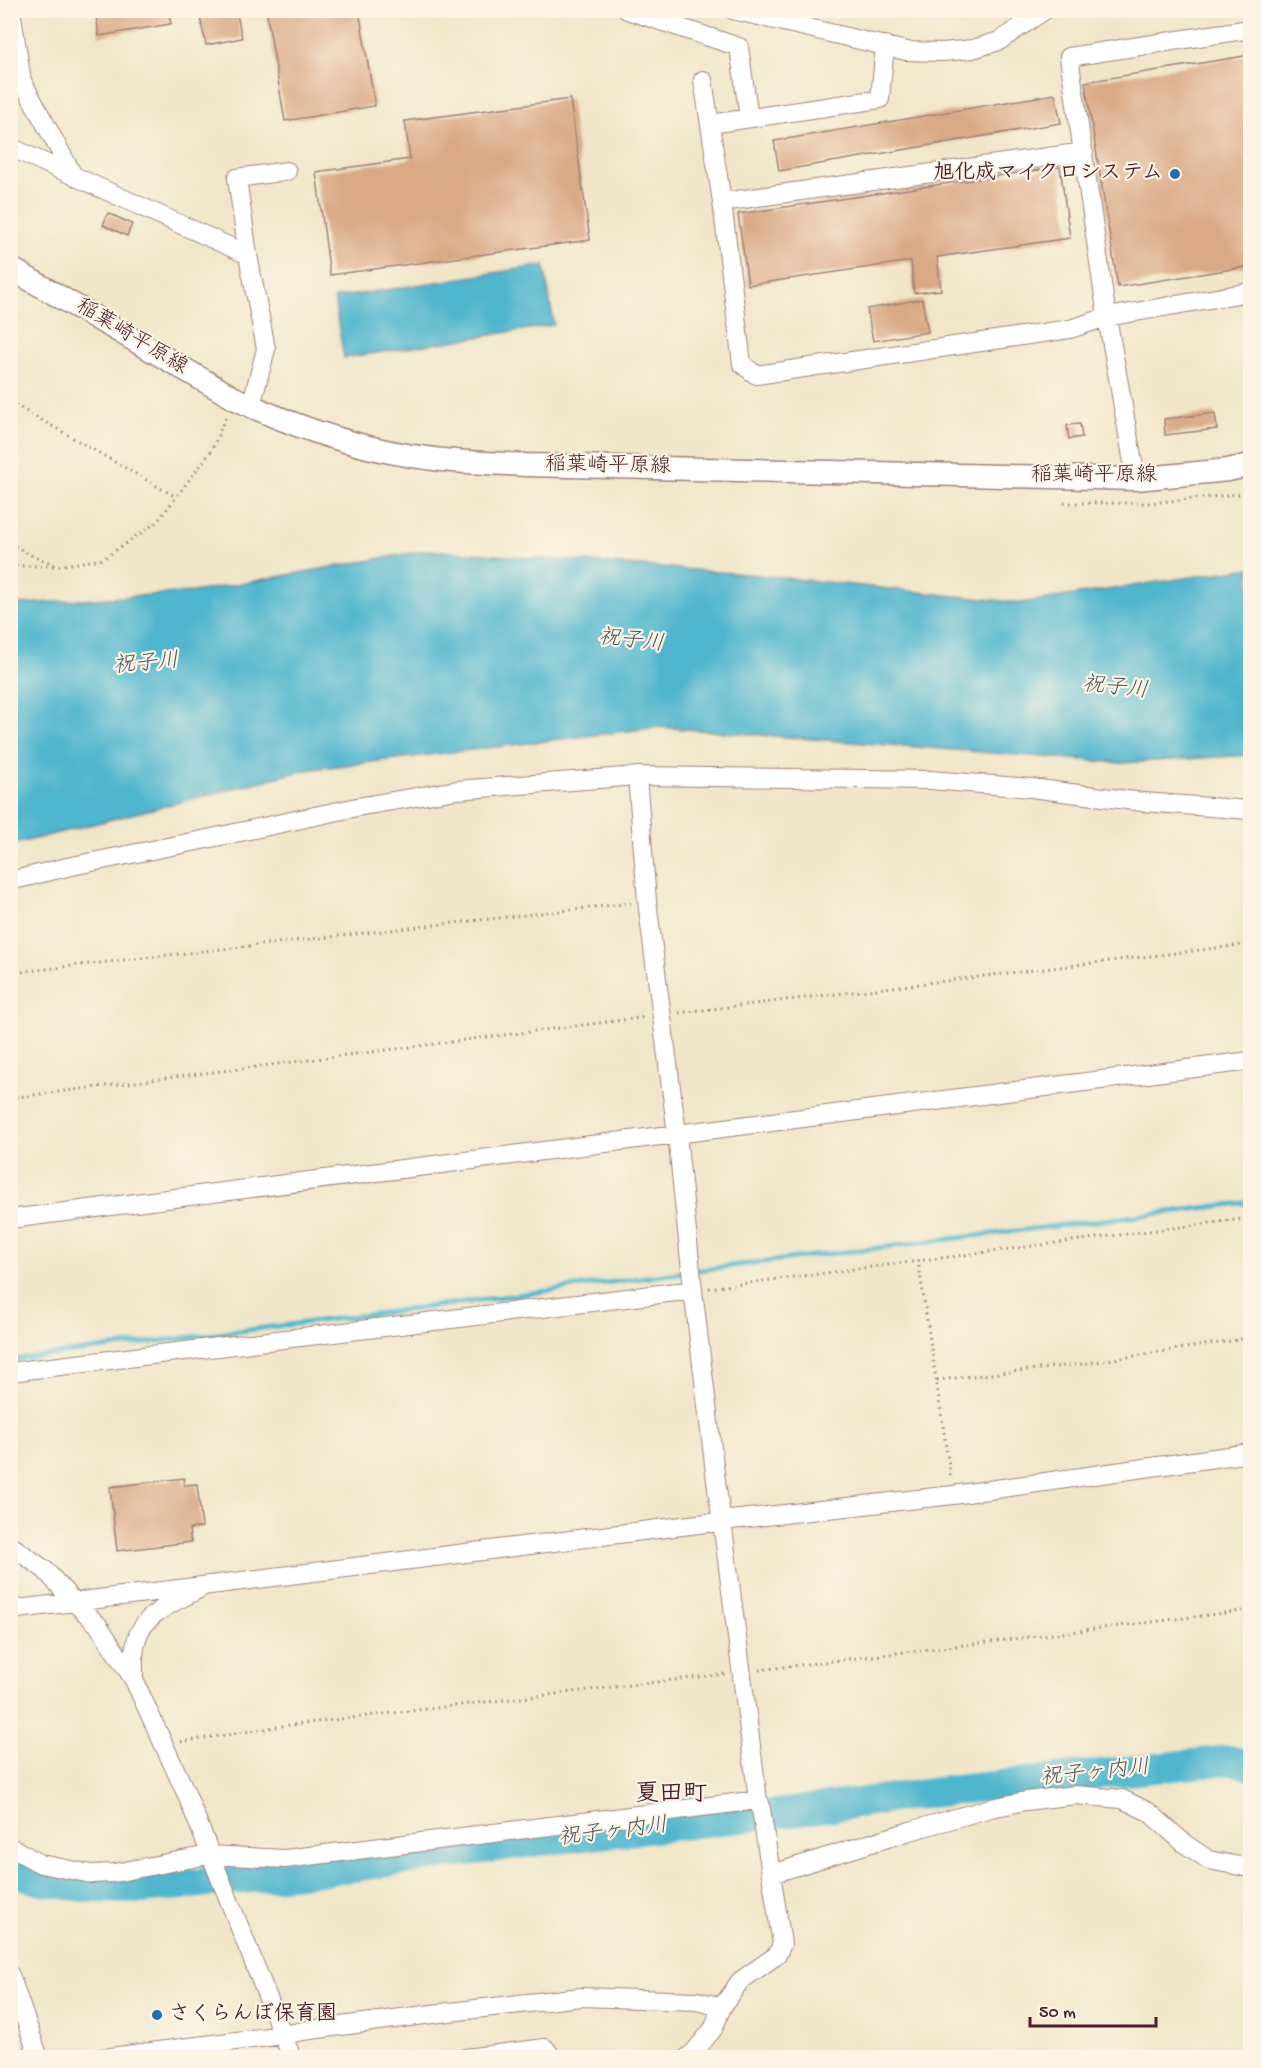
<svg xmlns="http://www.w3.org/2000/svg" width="1261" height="2068" viewBox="0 0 1261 2068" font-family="'Gochi Hand','Klee One',sans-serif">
	<rect width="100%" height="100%" fill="#fcf5e5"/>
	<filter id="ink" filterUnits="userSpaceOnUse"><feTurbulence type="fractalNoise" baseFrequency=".0167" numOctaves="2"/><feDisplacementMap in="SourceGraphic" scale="12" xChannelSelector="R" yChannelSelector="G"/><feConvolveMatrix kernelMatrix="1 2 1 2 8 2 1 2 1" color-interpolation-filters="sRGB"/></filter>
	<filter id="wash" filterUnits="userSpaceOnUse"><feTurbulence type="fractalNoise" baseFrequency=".008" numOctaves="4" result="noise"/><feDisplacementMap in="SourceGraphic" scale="24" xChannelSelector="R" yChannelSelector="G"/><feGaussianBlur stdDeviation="1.35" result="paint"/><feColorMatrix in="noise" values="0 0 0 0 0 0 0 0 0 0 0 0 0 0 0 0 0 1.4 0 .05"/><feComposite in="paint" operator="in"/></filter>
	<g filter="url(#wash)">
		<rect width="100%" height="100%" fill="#f1e6c9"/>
		<!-- water -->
		<path fill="#50b6ce" stroke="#4d6a7c" stroke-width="1.5" d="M 544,265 L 554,325 L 344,358 L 334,298 Z
			M 428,550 L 759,575 L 1021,603 L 1250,568 L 1250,755 L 1122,763 L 660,727 L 305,770 L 11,845 L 11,605 L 193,592 Z
			M 10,2022 L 11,2022 L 23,2057 L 11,2057 Z"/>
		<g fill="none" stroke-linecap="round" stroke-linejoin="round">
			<!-- stream -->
			<path stroke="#50b6ce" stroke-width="5" d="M 10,1360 L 406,1310 L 715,1268 L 1250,1202"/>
			<!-- river -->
			<path stroke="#50b6ce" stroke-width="30" d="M 10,1872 L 46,1882 L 89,1888 L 142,1889 L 331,1870 L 540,1841 L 775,1814 L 938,1792 L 1228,1760 L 1250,1765"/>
		</g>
		<g id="blocks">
			<!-- building -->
			<path fill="#daa985" d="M 116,10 L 168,10 L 171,24 L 99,36 L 96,14 Z
				M 232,10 L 236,10 L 242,38 L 206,45 L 200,17 Z
				M 266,10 L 359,10 L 375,106 L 285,121 Z
				M 1251,55 L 1251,266 L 1118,287 L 1085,82 Z
				M 1055,94 L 1061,123 L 779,171 L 774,141 Z
				M 570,99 L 590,240 L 330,275 L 316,172 L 410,159 L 405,121 Z
				M 1060,167 L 1070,238 L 937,257 L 941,290 L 914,293 L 911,261 L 748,285 L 738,214 Z
				M 108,213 L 132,224 L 127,236 L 103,225 Z
				M 922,299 L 928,332 L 873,341 L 867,309 Z
				M 1215,413 L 1217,429 L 1165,435 L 1164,419 Z
				M 1080,424 L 1082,437 L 1069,439 L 1067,425 Z
				M 184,1478 L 184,1485 L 197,1484 L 202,1527 L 189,1529 L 191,1542 L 117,1551 L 110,1487 Z"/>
		</g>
	</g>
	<g filter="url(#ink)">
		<use href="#blocks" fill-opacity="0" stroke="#9e827a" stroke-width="1.5"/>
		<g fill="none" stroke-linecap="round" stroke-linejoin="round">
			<defs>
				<path id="minor" d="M 11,10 L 22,81 L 73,175
					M 627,10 L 739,47 L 749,118
					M 733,10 L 906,51 L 943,52 L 973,49 L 999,41 L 1045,10
					M 703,80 L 722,202 L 742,364 L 756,375 L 1070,329 L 1107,317 L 1250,292
					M 710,124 L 880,99 L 885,45
					M 10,147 L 248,255 L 266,349 L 251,406
					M 722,202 L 1084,152
					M 248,255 L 237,178 L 287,171
					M 1136,479 L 1107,317 L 1069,57 L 1250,29
					M 637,776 L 647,901 L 677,1134 L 693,1290 L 717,1489 L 722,1521 L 758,1800 L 760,1803 L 782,1944 L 777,1955 L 740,1981 L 722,2007 L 713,2029 L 695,2051 L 687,2058
					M 10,881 L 67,867 L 207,839 L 357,807 L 457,790 L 637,776 L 930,780 L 1031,788 L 1143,802 L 1250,810
					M 10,1219 L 1250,1061
					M 10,1372 L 693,1290
					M 10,1545 L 45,1570 L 73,1601 L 98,1625 L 134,1680 L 186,1793 L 292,2058
					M 10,1610 L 722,1521 L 953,1495 L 1250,1453
					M 134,1680 C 134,1667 133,1653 136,1642 C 142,1613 176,1602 199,1589
					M 10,1847 L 41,1864 L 91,1874 L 114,1873 L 209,1855 L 285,1859 L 758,1800
					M 772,1874 L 910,1831 L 991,1808 L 1026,1801 L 1075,1795 L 1122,1799 L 1149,1812 L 1185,1844 L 1209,1860 L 1250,1868
					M 10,1975 L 39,2058
					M 103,2058 L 283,2035 L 303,2031 L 432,2014 L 581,1997 L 697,2001 L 722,2007
					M 465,2058 L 545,2048 L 553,2058"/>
				<path id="major" d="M 10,268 L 234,398 C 296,428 366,451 434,459 C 465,463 495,463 526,465 L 1136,479 L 1228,470 L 1250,465"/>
			</defs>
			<!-- minor casing -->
			<use href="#minor" stroke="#9e827a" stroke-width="20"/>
			<!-- major casing -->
			<use href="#major" stroke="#9e827a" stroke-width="25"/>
			<!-- path -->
			<path stroke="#9e827a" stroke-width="3" stroke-dasharray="1.5 4.5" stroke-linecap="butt" d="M 10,402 L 176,497
				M 1064,503 L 1151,503 L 1250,493
				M 10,543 L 31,555 L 58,566 L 103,559 L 157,522 L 212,450 L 226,416
				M 10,566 L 57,566
				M 10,973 L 631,903
				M 679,1013 L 1250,944
				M 10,1098 L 646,1017
				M 918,1260 L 951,1479
				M 709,1288 L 1250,1218
				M 937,1380 L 1082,1364 L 1250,1338
				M 759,1670 L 1250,1610
				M 181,1742 L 282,1726 L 725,1674"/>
			<!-- minor -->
			<use href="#minor" stroke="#fff" stroke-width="18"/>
			<!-- major -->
			<use href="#major" stroke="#fff" stroke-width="22"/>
		</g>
	</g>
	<!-- markers -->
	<g fill="#1f6fb2" stroke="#fcf5e5" stroke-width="2">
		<circle cx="1175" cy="174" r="6"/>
		<circle cx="157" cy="2015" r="6"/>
	</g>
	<g text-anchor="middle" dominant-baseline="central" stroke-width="4.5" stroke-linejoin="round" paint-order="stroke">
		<!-- poi labels -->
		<g font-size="21" font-weight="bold" fill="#4a1f2b" stroke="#fcf5e5" text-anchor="end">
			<text x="1163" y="174">旭化成マイクロシステム</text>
			<text x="169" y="2015" text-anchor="start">さくらんぼ保育園</text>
		</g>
		<!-- street labels -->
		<g font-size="21" fill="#4a1f2b" stroke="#fcf5e5">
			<text transform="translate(131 338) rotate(31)">稲葉崎平原線</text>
			<text transform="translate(608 467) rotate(1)">稲葉崎平原線</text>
			<text x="1094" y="476">稲葉崎平原線</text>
		</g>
		<!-- water labels -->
		<g font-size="22" font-style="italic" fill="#4c5464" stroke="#fcf5e5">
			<text transform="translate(631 642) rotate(6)">祝子川</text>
			<text transform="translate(146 665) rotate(-5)">祝子川</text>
			<text transform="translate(1115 689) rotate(6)">祝子川</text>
			<text transform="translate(1095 1774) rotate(-6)">祝子ヶ内川</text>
			<text transform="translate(613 1833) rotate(-7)">祝子ヶ内川</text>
		</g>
		<!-- quarter labels -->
		<g font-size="24" font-weight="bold" fill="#4a1f2b" stroke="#fcf5e5">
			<text x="671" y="1795">夏田町</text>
		</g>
	</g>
	<!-- margin -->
	<rect width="1261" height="2068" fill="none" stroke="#fcf5e5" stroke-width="36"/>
	<!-- scale -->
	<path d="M1030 2017v9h126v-9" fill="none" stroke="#4a1f2b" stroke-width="3"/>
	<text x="1039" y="2017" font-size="18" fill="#4a1f2b" stroke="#fcf5e5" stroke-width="4.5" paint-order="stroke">50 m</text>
</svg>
